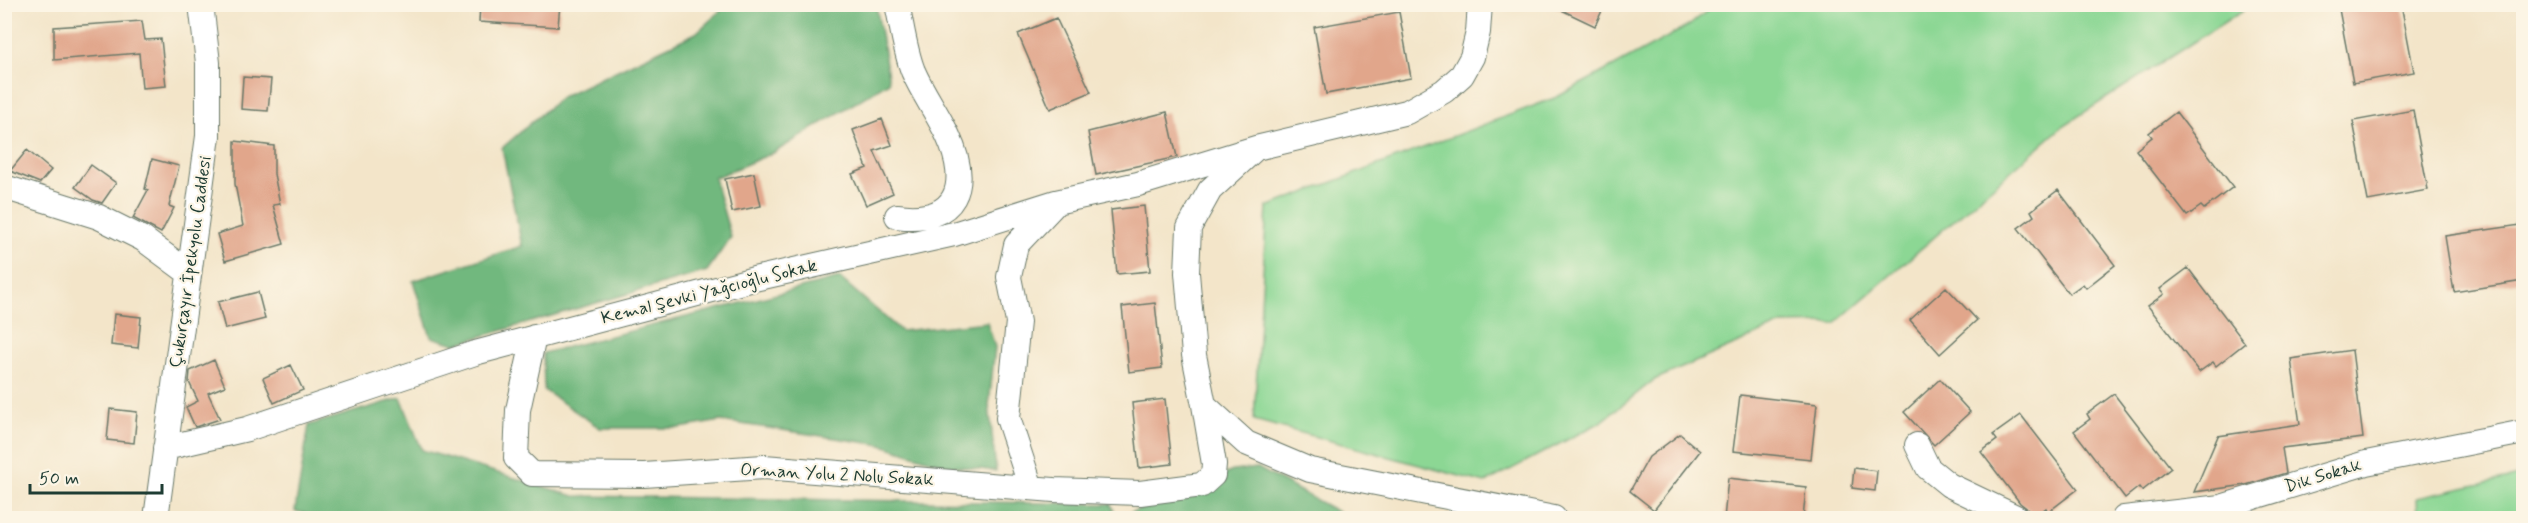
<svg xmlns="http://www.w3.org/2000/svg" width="2528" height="523" viewBox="0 0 2528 523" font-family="Mynerve,sans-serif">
	<rect width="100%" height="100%" fill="#fcf5e5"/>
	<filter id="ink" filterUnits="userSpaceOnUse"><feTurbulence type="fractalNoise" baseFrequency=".0167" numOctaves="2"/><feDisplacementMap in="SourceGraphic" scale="12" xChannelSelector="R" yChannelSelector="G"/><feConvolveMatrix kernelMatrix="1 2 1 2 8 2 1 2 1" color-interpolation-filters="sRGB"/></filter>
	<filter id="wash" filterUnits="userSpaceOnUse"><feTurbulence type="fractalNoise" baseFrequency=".008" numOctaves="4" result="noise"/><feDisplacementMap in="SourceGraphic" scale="24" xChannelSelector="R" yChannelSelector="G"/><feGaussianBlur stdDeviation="1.35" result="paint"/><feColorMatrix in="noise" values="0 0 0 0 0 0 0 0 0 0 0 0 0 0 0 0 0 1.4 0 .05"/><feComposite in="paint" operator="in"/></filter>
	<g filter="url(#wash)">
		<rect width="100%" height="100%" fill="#f3e5c9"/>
		<!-- green -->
		<path fill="#8cd794" stroke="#568a64" stroke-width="1.5" d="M 1714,5 L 2251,5 L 2063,126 L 1835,323 L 1782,324 L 1654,380 L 1601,422 L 1485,483 L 1254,420 L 1267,207 L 1557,97 L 1690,25 Z
			M 2523,475 L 2523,518 L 2418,518 L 2417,498 Z"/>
		<!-- forest -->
		<path fill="#71b87e" stroke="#487a59" stroke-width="1.5" d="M 876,4 L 889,82 L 775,152 L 714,178 L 731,237 L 707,271 L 455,344 L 431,337 L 413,281 L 522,246 L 502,148 L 561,97 L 696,33 L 727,5 Z
			M 840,278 L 901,331 L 987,322 L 995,347 L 989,405 L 996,471 L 945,465 L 882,445 L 721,421 L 680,428 L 600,428 L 544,390 L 543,353 Z
			M 401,398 L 422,450 L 574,496 L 1111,504 L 1117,518 L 1233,471 L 1258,468 L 1349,518 L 322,518 L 295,511 L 309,425 Z"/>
		<g id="blocks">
			<!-- building -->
			<path fill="#e1a68b" d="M 480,4 L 560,4 L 558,27 L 479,22 Z
				M 1549,4 L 1605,4 L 1595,26 Z
				M 2338,4 L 2401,4 L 2414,72 L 2353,83 Z
				M 1399,12 L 1411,78 L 1326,94 L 1314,27 Z
				M 1056,18 L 1091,92 L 1050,109 L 1018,34 Z
				M 142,21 L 145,40 L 161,39 L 166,86 L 142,88 L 139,53 L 54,60 L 54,27 Z
				M 243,77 L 271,79 L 268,111 L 241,109 Z
				M 2413,110 L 2428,190 L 2368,201 L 2353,121 Z
				M 1167,112 L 1177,157 L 1096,175 L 1088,132 Z
				M 2176,112 L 2233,187 L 2204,209 L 2201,206 L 2187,216 L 2136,150 L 2152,137 L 2149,133 Z
				M 882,119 L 892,145 L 874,151 L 893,193 L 866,205 L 852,174 L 867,168 L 853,130 Z
				M 235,141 L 274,146 L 274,174 L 280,204 L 273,205 L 284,244 L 225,261 L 217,234 L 243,226 L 235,184 Z
				M 27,150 L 51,170 L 40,183 L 10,171 Z
				M 152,159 L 179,166 L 169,206 L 174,208 L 161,233 L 133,218 L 148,190 L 145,189 Z
				M 91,165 L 116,183 L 102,203 L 93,200 L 75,187 Z
				M 754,173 L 761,206 L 732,212 L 725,179 Z
				M 2058,190 L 2115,265 L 2086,288 L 2083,284 L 2069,294 L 2018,228 L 2034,216 L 2031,211 Z
				M 1144,206 L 1150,271 L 1117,274 L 1111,210 Z
				M 2520,225 L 2523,281 L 2454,292 L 2445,236 Z
				M 2188,268 L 2245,343 L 2216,366 L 2213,362 L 2199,372 L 2148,306 L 2164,294 L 2160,289 Z
				M 1946,287 L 1977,320 L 1940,354 L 1910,320 Z
				M 258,292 L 265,319 L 225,329 L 218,302 Z
				M 1155,303 L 1162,368 L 1129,372 L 1122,307 Z
				M 114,314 L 141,317 L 138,348 L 111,345 Z
				M 2352,350 L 2363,438 L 2282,448 L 2286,473 L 2246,485 L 2194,492 L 2218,436 L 2300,424 L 2291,359 Z
				M 214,360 L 225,386 L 208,393 L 220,419 L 195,427 L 186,407 L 198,401 L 189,382 L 190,371 Z
				M 291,365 L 303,390 L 274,403 L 263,378 Z
				M 1940,379 L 1970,412 L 1934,445 L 1904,412 Z
				M 2114,394 L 2171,468 L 2142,491 L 2139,487 L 2125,498 L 2074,431 L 2090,419 L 2087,414 Z
				M 1740,395 L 1817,404 L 1811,459 L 1733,451 Z
				M 1165,399 L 1172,464 L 1139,468 L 1132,403 Z
				M 110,409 L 137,412 L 134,443 L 107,440 Z
				M 2021,415 L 2078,489 L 2048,512 L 2046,508 L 2032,519 L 2029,510 L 2020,503 L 1981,452 L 1997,440 L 1993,435 Z
				M 1680,434 L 1700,451 L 1654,510 L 1630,491 L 1649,457 Z
				M 1854,468 L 1877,471 L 1875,491 L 1852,488 Z
				M 1728,478 L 1806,487 L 1803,519 L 1724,519 Z"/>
		</g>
	</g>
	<g filter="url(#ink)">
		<use href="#blocks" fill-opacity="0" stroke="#697868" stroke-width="1.5"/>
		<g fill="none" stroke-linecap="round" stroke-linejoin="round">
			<defs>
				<path id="minor" d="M 897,4 C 902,26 905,51 913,71 C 923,94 938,114 948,136 C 971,186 957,224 897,216
					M 1480,4 L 1478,32 L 1472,57 L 1462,75 L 1444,91 L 1407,112 L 1256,148 L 1210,190 L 1189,228 L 1187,273 L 1194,355 L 1204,405 L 1246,443 L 1310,470 L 1554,518
					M 4,187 L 99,217 L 143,239 L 189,273
					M 534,337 L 518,410 L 516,458 L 532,474 L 644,475 L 764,467 L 1054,490 L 1140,493 L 1202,485 L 1213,475 L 1214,464 L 1204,405
					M 1917,445 L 1928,468 L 1949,485 L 2018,518
					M 165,448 L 247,429 L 475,353 L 754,279 L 954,234 L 1056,202 L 1138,184 L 1256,148
					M 1031,488 L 1008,418 L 1018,322 L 1009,277 L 1016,245 L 1053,206
					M 156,518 L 208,136 L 208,63 L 201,4
					M 2124,518 L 2221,507 L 2366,463 L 2524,432"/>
			</defs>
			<!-- minor casing -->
			<use href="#minor" stroke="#697868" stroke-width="26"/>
			<!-- minor -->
			<use href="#minor" stroke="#fff" stroke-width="24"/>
		</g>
	</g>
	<g text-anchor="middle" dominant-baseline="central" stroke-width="4.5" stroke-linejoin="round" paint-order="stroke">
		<!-- street labels -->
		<g font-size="18" fill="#1f3d34" stroke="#fcf5e5">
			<text transform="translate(191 262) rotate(-82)">Çukurçayır İpekyolu Caddesi</text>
			<text transform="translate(709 292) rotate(-14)">Kemal Şevki Yağcıoğlu Sokak</text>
			<text transform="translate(837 475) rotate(3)">Orman Yolu 2 Nolu Sokak</text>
			<text transform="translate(2323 476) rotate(-17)">Dik Sokak</text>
		</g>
	</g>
	<!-- margin -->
	<rect width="2528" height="523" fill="none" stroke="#fcf5e5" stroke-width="24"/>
	<!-- scale -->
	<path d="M30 484v9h132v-9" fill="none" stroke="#1f3d34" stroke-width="3"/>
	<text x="39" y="484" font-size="18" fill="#1f3d34" stroke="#fcf5e5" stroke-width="4.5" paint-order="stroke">50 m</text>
</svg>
